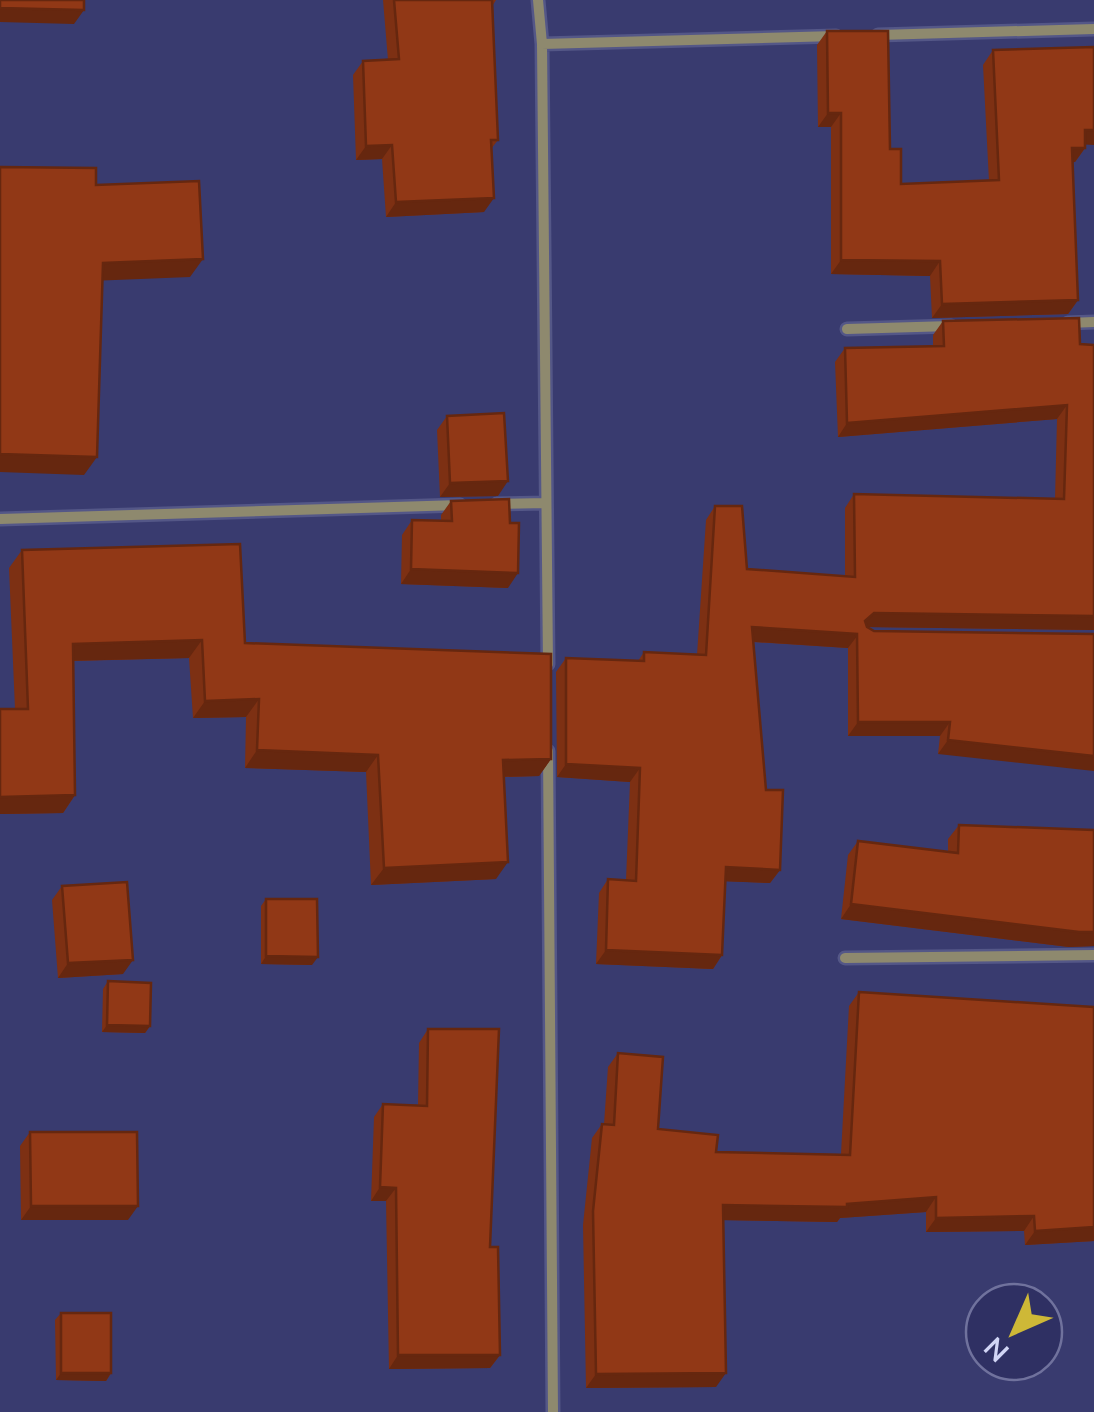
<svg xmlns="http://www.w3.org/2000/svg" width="1094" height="1412" viewBox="0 0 1094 1412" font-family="'Nunito Sans',sans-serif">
	<rect width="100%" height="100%" fill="#393b6f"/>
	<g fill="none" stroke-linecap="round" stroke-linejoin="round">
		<defs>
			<path id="minor" d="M 538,0 L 542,44 L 548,664
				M 878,35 L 1094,29
				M 542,44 L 836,36
				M 1068,323 L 1094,322
				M 847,329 L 951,326
				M 497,504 L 546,503
				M 0,519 L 460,505
				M 548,751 L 553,1412
				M 845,958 L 1094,955"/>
		</defs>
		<!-- minor casing -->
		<use href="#minor" stroke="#545787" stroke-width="15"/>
		<!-- minor -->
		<use href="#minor" stroke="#8e896e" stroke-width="10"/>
	</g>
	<!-- wall -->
	<path fill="#7d3013" d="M 383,0 L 496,0 L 493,5 L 498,140 L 491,149 L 484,212 L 386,217 L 382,159 L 356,160 L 353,75 L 363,61 L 388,60 Z
		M 827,31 L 890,149 L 901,184 L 989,181 L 983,65 L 993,50 L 1085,145 L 1085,148 L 1075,162 L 1073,162 L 1078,300 L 1068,314 L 932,318 L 930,276 L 831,274 L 831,127 L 818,127 L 817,45 Z
		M 943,321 L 1080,344 L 1094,345 L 1094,630 L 867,627 L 874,631 L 1094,634 L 938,754 L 940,736 L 848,736 L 848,648 L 753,642 L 766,790 L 780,870 L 770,883 L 725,881 L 722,955 L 713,969 L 596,964 L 599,893 L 608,879 L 626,880 L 630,782 L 557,777 L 556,672 L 566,658 L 638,661 L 644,652 L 697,655 L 706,520 L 715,506 L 747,569 L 845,576 L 845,508 L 854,494 L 1055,499 L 1057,419 L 838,437 L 835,362 L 845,348 L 933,347 L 933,335 Z
		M 447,416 L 498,496 L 440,497 L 437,430 Z
		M 451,501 L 508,588 L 401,584 L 402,535 L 412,520 L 441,521 L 441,515 Z
		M 22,550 L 245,643 L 551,759 L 539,776 L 504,777 L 496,879 L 371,885 L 366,772 L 245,768 L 246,717 L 193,718 L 189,658 L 73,661 L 75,795 L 63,813 L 0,814 L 0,709 L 15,709 L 9,568 Z
		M 959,825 L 1094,830 L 1094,946 L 1069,947 L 841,919 L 848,855 L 858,841 L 948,852 L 948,839 Z
		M 62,886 L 123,974 L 58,978 L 52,900 Z
		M 266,899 L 312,965 L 261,964 L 261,906 Z
		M 108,981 L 150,1026 L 145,1033 L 102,1032 L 103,989 Z
		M 859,992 L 1094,1007 L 1094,1241 L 1025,1245 L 1024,1231 L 926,1232 L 926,1212 L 840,1218 L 837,1222 L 724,1220 L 716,1387 L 586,1388 L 583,1225 L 592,1138 L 602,1124 L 604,1124 L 608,1067 L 618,1053 L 658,1129 L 716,1152 L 841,1154 L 849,1006 Z
		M 428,1029 L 490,1247 L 500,1355 L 490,1368 L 389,1369 L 386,1201 L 371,1201 L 374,1117 L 383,1104 L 418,1105 L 419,1043 Z
		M 30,1132 L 128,1220 L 21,1220 L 20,1146 Z
		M 61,1313 L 111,1373 L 106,1381 L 56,1380 L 55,1320 Z"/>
	<!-- shaded-wall -->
	<path fill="#66270f" d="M 0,8 L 84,10 L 74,24 L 0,22 Z
		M 828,113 L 841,113 L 831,127 L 818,127 Z
		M 1085,130 L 1094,130 L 1094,145 L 1075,144 Z
		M 392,145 L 382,159 L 356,160 L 366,146 Z
		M 1072,148 L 1085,148 L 1075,162 L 1062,163 Z
		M 494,198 L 484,212 L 386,217 L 396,202 Z
		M 203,259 L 190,277 L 90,281 L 103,263 Z
		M 841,260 L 940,261 L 930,276 L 831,274 Z
		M 1078,300 L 1068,314 L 932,318 L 942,304 Z
		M 1067,405 L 1057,419 L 838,437 L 847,423 Z
		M 0,454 L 97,457 L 84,475 L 0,472 Z
		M 508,481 L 498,496 L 440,497 L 450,483 Z
		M 411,569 L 518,573 L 508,588 L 401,584 Z
		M 874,613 L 1094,616 L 1094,630 L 864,627 L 848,648 L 743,641 L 752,627 L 865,621 Z
		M 202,640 L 189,658 L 61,661 L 73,644 Z
		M 259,699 L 246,717 L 193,718 L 205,701 Z
		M 858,722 L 950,722 L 940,736 L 848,736 Z
		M 948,740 L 1094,756 L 1094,771 L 938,754 Z
		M 257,750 L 378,755 L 366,772 L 245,768 Z
		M 551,759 L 539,776 L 491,777 L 503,760 Z
		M 566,764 L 640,768 L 630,782 L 557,777 Z
		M 75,795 L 63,813 L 0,814 L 0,797 Z
		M 508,862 L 496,879 L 371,885 L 384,868 Z
		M 726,867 L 780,870 L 770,883 L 716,881 Z
		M 851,904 L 1094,932 L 1094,946 L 1069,947 L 841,919 Z
		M 606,950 L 722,955 L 713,969 L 596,964 Z
		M 266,956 L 318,957 L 312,965 L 261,964 Z
		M 133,960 L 123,974 L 58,978 L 68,963 Z
		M 107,1025 L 150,1026 L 145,1033 L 102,1032 Z
		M 380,1187 L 396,1188 L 386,1201 L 371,1201 Z
		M 936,1197 L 926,1212 L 840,1218 L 837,1222 L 713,1220 L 723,1205 L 847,1204 Z
		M 31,1206 L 138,1206 L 128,1220 L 21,1220 Z
		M 1034,1216 L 1024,1231 L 926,1232 L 936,1218 Z
		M 1094,1227 L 1094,1241 L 1025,1245 L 1035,1231 Z
		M 398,1355 L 500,1355 L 490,1368 L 389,1369 Z
		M 61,1373 L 111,1373 L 106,1381 L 56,1380 Z
		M 726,1373 L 716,1387 L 586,1388 L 596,1374 Z"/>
	<!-- building -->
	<path fill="#913816" stroke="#66270f" stroke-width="2.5" d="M 0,0 L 84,0 L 84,10 L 0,8 Z
		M 394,0 L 492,0 L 498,140 L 491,140 L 494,198 L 396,202 L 392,145 L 366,146 L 363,61 L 399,59 Z
		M 827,31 L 888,31 L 890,149 L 901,149 L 901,184 L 999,180 L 993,50 L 1094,47 L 1094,130 L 1085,130 L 1085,148 L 1072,148 L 1078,300 L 942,304 L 940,261 L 841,260 L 841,113 L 828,113 Z
		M 0,167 L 96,168 L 96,185 L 199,181 L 203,259 L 103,263 L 97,457 L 0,454 Z
		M 1079,318 L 1080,344 L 1094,345 L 1094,616 L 874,613 L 865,621 L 867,627 L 874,631 L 1094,634 L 1094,756 L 948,740 L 950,722 L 858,722 L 857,634 L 752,627 L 766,790 L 783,790 L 780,870 L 726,867 L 722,955 L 606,950 L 608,879 L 636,881 L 640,768 L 566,764 L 566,658 L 644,661 L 644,652 L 706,655 L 715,506 L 742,506 L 747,569 L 855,577 L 854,494 L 1064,499 L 1067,405 L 847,423 L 845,348 L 944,346 L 943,321 Z
		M 504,413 L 508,481 L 450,483 L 447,416 Z
		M 509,499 L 510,523 L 519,523 L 518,573 L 411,569 L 412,520 L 452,521 L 451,501 Z
		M 240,544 L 245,643 L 551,654 L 551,759 L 503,760 L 508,862 L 384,868 L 378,755 L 257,750 L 259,699 L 205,701 L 202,640 L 73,644 L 75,795 L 0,797 L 0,709 L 28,709 L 22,550 Z
		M 959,825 L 1094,830 L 1094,932 L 1079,932 L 851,904 L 858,841 L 958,853 Z
		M 127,882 L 133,960 L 68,963 L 62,886 Z
		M 266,899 L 317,899 L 318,957 L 266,956 Z
		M 108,981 L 151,983 L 150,1026 L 107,1025 Z
		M 859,992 L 1094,1007 L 1094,1227 L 1035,1231 L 1034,1216 L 936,1218 L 936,1197 L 847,1204 L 847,1207 L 723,1205 L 726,1373 L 596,1374 L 593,1211 L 602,1124 L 614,1125 L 618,1053 L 663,1057 L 658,1129 L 718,1135 L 716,1152 L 850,1155 Z
		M 428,1029 L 499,1029 L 490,1247 L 498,1247 L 500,1355 L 398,1355 L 396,1188 L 380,1187 L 383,1104 L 427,1106 Z
		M 30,1132 L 137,1132 L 138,1206 L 31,1206 Z
		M 61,1313 L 111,1313 L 111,1373 L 61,1373 Z"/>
	<!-- north arrow -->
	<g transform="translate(1014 1332) rotate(225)"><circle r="48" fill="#2f3063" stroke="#70729d" stroke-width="2.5"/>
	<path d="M0-8L18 38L0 25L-18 38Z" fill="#ceb837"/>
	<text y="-15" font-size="28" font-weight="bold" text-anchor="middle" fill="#d1d5f5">N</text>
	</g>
</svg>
